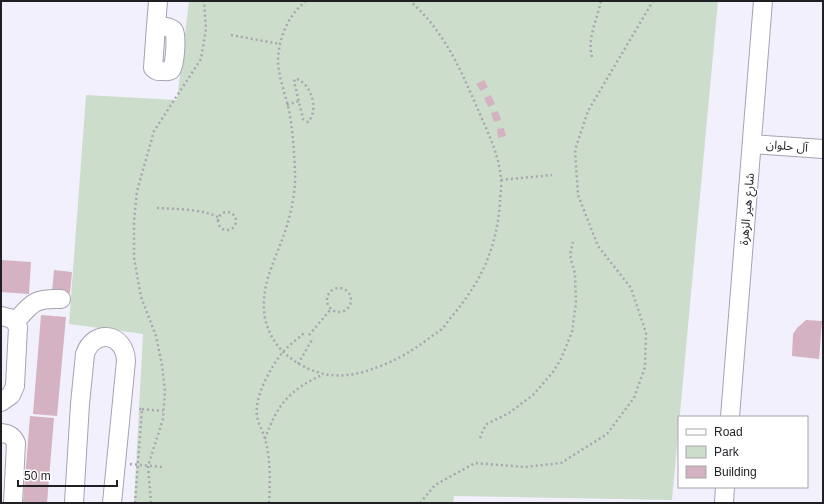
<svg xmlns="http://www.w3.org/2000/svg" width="824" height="504" viewBox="0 0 824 504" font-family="Helvetica,'Noto Sans Arabic',sans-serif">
	<rect width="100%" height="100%" fill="#f3f0fd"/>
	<!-- green -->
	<path fill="#ccdecb" d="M 189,1 L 718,1 L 672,500 L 454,496 L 453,503 L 134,503 L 143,334 L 69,324 L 86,95 L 177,100 Z"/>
	<!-- building -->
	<path fill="#d4b2c1" d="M 484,80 L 488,87 L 481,91 L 476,84 Z
		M 491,95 L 495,104 L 488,107 L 484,98 Z
		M 498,111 L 501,120 L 494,122 L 491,113 Z
		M 504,128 L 506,136 L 498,138 L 497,129 Z
		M 1,260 L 31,262 L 29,294 L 1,292 Z
		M 54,270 L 72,272 L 70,293 L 52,291 Z
		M 41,315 L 66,317 L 57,416 L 33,414 Z
		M 806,320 L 822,321 L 819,359 L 792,356 L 793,334 L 797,328 Z
		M 30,416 L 54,418 L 47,503 L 23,503 Z"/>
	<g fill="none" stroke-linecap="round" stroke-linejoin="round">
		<defs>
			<path id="minor" d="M 156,26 C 162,27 170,26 174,31 C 177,35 175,67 171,70 C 168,72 165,71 161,71 C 157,71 156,71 153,68 Z
				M 156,26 L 158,1
				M 752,144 L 823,149
				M 1,316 L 13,319 L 18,327 L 15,386 L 11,395 L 1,402
				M 16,321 C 33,302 35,298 61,299
				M 730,417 L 763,1
				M 1,433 C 9,434 13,436 16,443 L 13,503
				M 74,503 L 80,404 L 85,354 C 94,328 125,333 126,361 L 112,503
				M 724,503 L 725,487"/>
		</defs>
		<!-- minor casing -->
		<use href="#minor" stroke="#a6a2b1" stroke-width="20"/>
		<!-- path -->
		<path stroke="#a7a5af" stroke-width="2.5" stroke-dasharray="2 3" stroke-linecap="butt" d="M 306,1 C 288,15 278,39 278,62 C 279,80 287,98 290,116 C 293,134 294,152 295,171 C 296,187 292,210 287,225 C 278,257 259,283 265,318 C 269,337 280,352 296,362 C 326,381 351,378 383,365 C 401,358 411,351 427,340 C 431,336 437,333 442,329 C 446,325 449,319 453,315 C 482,280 497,247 500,202 C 500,195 502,186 501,179 C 499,153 486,129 476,105 C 459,66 443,30 410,1
			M 231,35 L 280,44
			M 592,57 C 587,38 597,20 601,1
			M 297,79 C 312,85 319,110 308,122 L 303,119 L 294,81 Z
			M 287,105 L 299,101
			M 501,180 L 552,175
			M 157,208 C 174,209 206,209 219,218
			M218 221a9 9 0 1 1 18 0a9 9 0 1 1-18 0Z
			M327 300a12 12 0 1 1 24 0a12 12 0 1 1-24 0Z
			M 309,335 L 331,309
			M 298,364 L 313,338
			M 142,409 L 163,411
			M 480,438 L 483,430 L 487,424 L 509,413 L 533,395 L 553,372 L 561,359 L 572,332 L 576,303 L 575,274 L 570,255 L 573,242
			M 265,439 C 277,405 289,390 322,375
			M 130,464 L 162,467
			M 135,503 L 142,409 L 137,409
			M 151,503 L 148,466 L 163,419 L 165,391 L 162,365 L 156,336 L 141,297 L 134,258 L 134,221 L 137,191 L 154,131 L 201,59 L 206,29 L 204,1
			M 269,503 C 270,482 271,460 265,439 C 263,431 258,424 257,416 C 254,397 271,366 283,352 C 289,345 298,339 305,332
			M 420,503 L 435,485 L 475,463 L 525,467 L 561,463 L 607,434 L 634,398 L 645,367 L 646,333 L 631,288 L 598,246 L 578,195 L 575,150 L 588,111 L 653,1"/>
		<!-- minor -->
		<use href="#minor" stroke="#fff" stroke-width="18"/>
	</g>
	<g text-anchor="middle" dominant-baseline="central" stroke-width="3" stroke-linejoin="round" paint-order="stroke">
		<!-- street labels -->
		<g font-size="12" fill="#201f24" stroke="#fff">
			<text transform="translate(787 146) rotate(5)">آل حلوان</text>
			<text transform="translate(747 209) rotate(-85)">شارع هير الزهرة</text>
		</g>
	</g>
	<!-- border -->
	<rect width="824" height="504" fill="none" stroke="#201f24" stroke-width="4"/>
	<!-- legend -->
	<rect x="678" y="416" width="130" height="72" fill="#ffffff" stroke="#a6a5a7"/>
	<rect x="686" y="429" width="20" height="6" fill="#ffffff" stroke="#a6a5a7"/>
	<text x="714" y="436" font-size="12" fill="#201f24">Road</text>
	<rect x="686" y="446" width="20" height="12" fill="#ccdecb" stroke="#a6a5a7"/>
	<text x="714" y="456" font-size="12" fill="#201f24">Park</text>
	<rect x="686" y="466" width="20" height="12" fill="#d4b2c1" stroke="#a6a5a7"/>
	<text x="714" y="476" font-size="12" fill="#201f24">Building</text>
	<!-- scale -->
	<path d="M18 480v6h99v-6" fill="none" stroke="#201f24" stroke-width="2"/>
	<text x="24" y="480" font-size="12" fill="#201f24" stroke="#ffffff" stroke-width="3" paint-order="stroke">50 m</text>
</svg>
